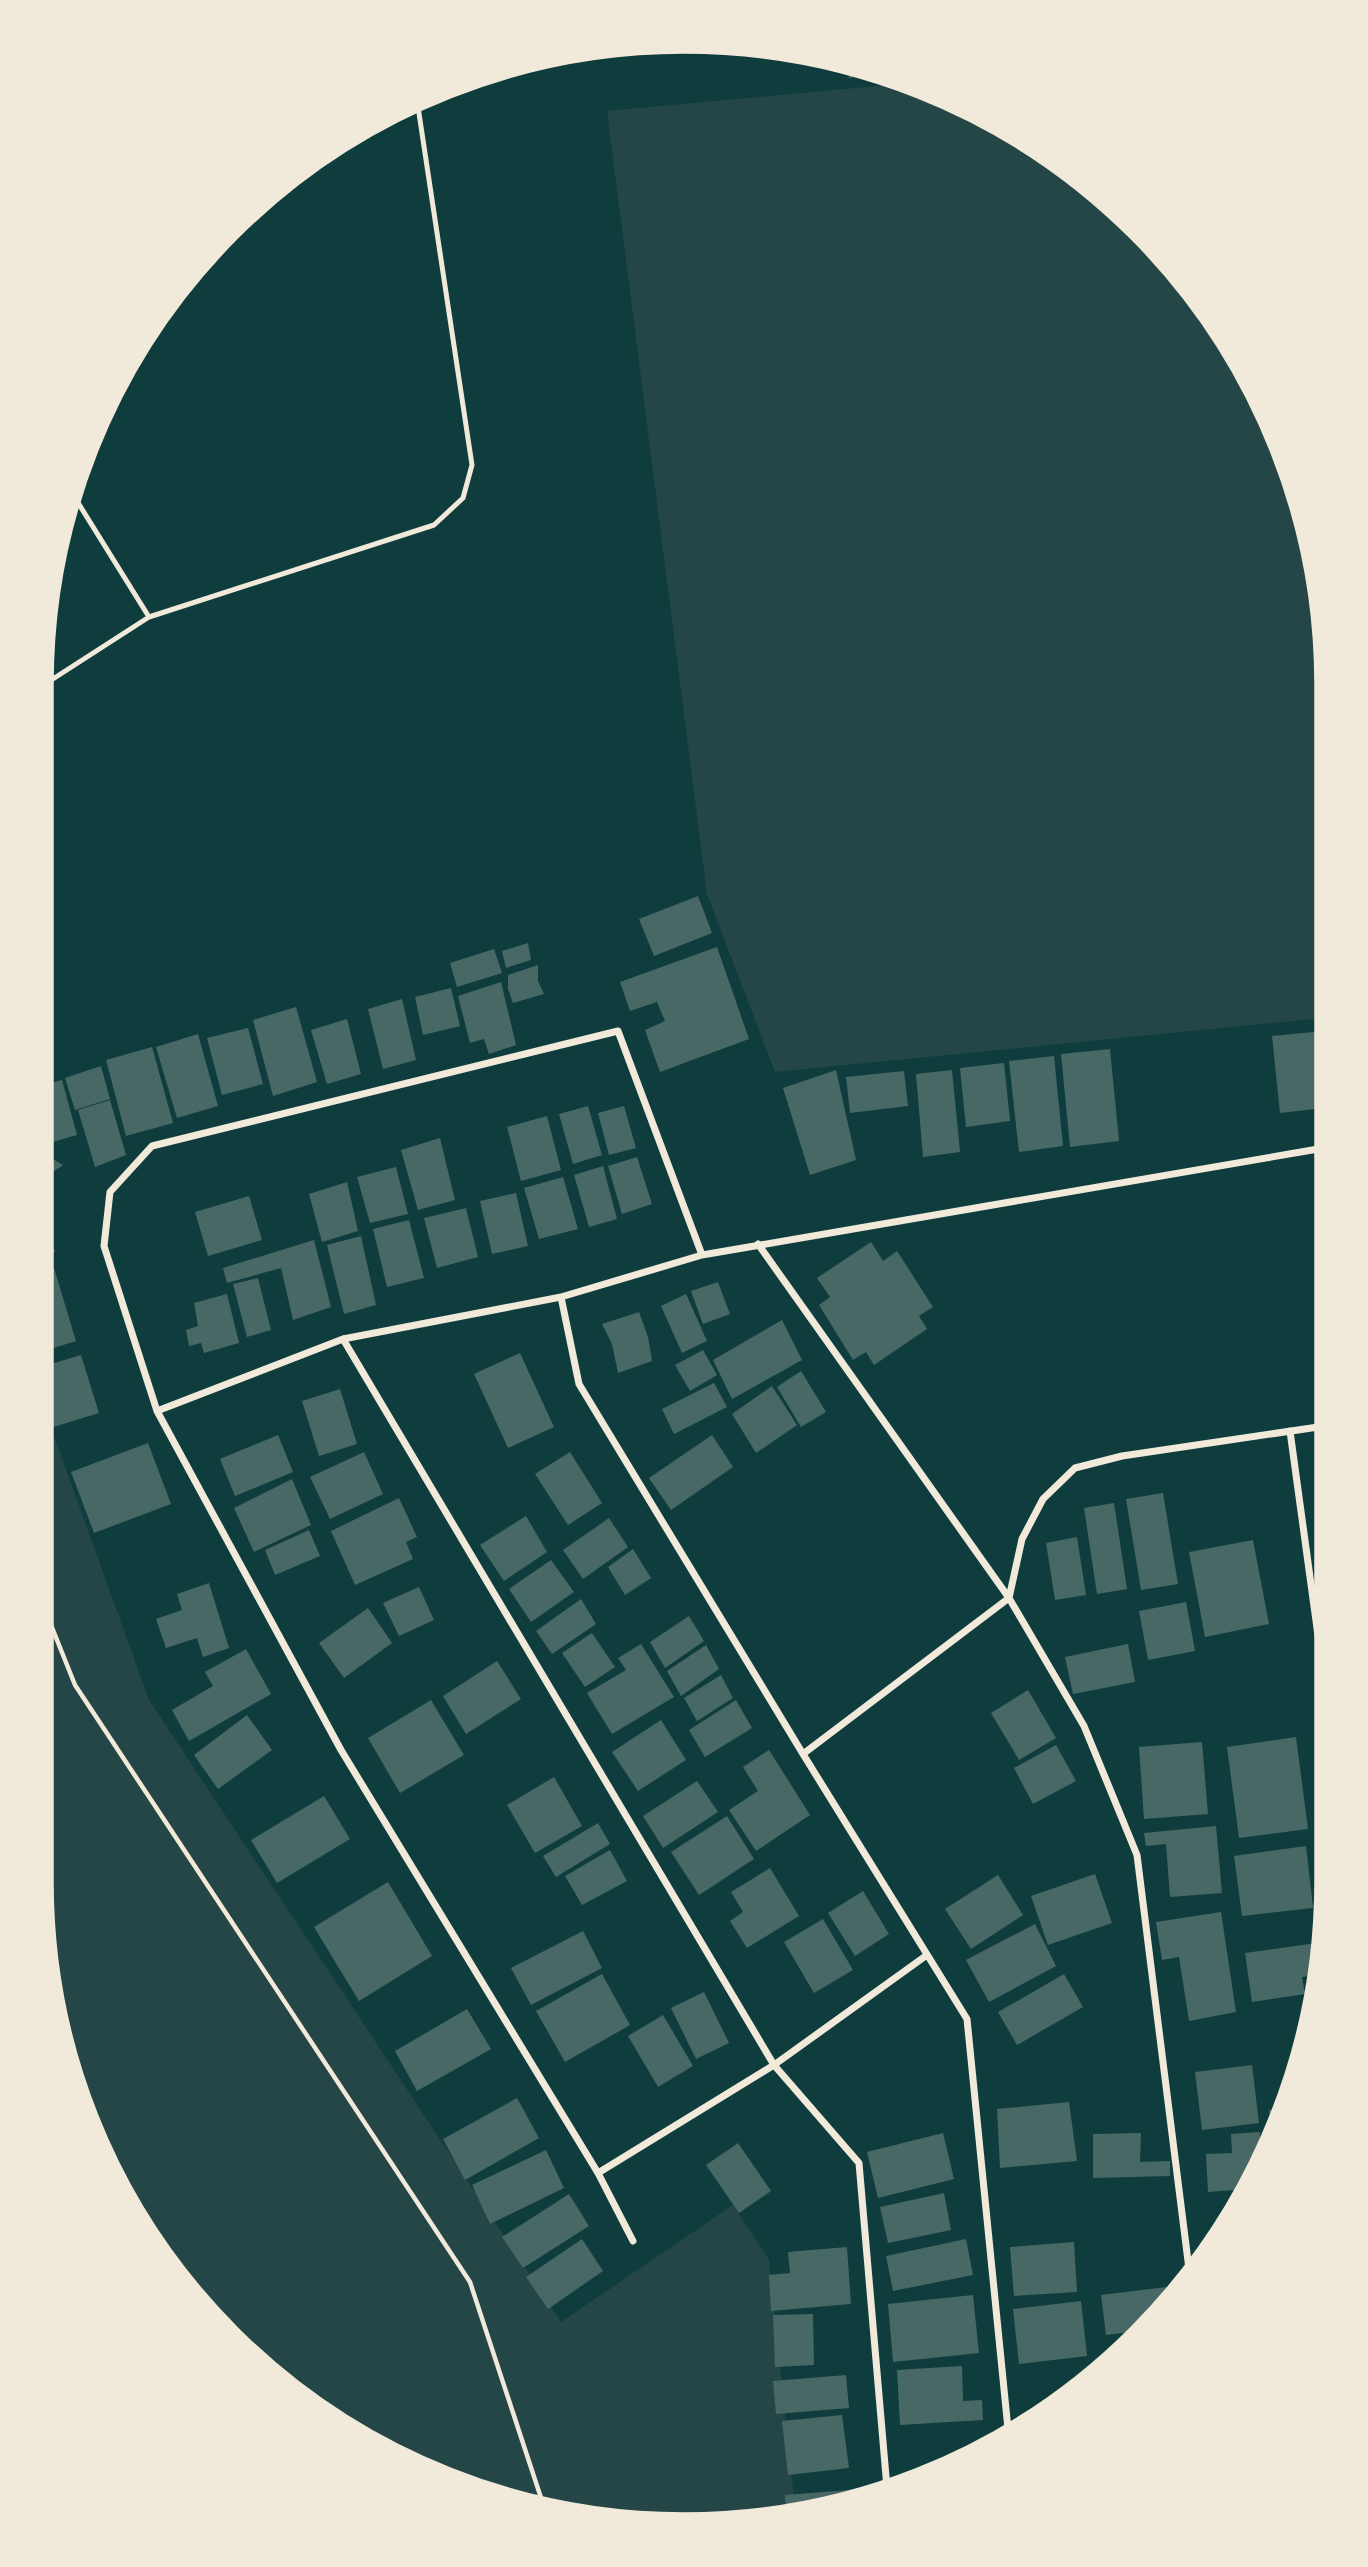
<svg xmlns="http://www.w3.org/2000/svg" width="1368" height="2567" viewBox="0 0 1368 2567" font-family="Jost,sans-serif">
	<rect width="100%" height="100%" fill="#0f3d3e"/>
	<!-- green -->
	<path fill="#244646" d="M 909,83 L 1006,126 L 1109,200 L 1219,326 L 1293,477 L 1322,600 L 1324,1018 L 775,1072 L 707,894 L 607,111 Z
		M 41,1400 L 149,1700 L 561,2322 L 733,2205 L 769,2260 L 795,2509 L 727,2525 L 518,2505 L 327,2418 L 174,2275 L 75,2090 L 40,1883 Z"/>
	<!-- building -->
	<path fill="#486865" d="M 848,64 L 884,73 L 849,78 Z
		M 698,896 L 712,933 L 654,956 L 639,919 Z
		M 528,943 L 531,960 L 506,968 L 502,951 Z
		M 717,947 L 749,1039 L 660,1072 L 645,1030 L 665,1021 L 657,1002 L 630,1011 L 620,982 Z
		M 494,949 L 502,973 L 457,987 L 450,963 Z
		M 538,965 L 538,981 L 544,994 L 513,1003 L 508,989 L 508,975 Z
		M 501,982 L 516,1045 L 489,1054 L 484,1039 L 470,1043 L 458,996 Z
		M 451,988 L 460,1026 L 423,1035 L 415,997 Z
		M 402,999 L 416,1060 L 383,1069 L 368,1009 Z
		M 296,1007 L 317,1082 L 273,1096 L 253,1020 Z
		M 347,1019 L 361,1074 L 327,1084 L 311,1030 Z
		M 248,1028 L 263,1084 L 222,1095 L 207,1038 Z
		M 1324,1031 L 1324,1108 L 1280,1113 L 1272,1036 Z
		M 198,1034 L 218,1106 L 177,1118 L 156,1047 Z
		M 152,1047 L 173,1123 L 126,1136 L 106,1060 Z
		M 1110,1049 L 1119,1141 L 1070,1147 L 1061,1054 Z
		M 1054,1056 L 1063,1146 L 1019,1152 L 1009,1061 Z
		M 1004,1063 L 1010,1121 L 966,1127 L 960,1068 Z
		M 101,1066 L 110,1099 L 75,1110 L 65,1078 Z
		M 836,1070 L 856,1160 L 810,1175 L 783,1088 Z
		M 952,1070 L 960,1152 L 923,1157 L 916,1074 Z
		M 904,1071 L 908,1106 L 850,1113 L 846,1077 Z
		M 62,1080 L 77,1135 L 49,1143 L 41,1114 L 41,1086 Z
		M 110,1100 L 126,1155 L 95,1167 L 78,1110 Z
		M 588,1106 L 602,1155 L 573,1164 L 559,1114 Z
		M 624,1106 L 636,1148 L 609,1155 L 598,1113 Z
		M 547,1116 L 561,1170 L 521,1181 L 507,1127 Z
		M 440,1138 L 455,1200 L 418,1210 L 401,1150 Z
		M 41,1152 L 63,1165 L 41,1180 Z
		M 637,1157 L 652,1204 L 622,1214 L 608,1166 Z
		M 603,1166 L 617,1219 L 589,1227 L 574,1175 Z
		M 396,1167 L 408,1214 L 370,1223 L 357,1177 Z
		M 563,1177 L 578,1229 L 539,1239 L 524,1188 Z
		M 347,1182 L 358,1231 L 322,1242 L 309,1194 Z
		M 516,1193 L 528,1246 L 492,1254 L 480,1201 Z
		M 249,1196 L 262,1240 L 208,1256 L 195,1212 Z
		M 466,1208 L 478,1257 L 437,1268 L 424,1218 Z
		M 41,1211 L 55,1252 L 41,1256 Z
		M 409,1220 L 424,1278 L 387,1287 L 373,1229 Z
		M 361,1236 L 376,1305 L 344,1314 L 327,1245 Z
		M 314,1240 L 331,1307 L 293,1320 L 281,1268 L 227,1283 L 223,1268 Z
		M 871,1242 L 883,1261 L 897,1251 L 933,1307 L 919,1316 L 927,1329 L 874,1365 L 866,1352 L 853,1360 L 819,1305 L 830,1297 L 817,1278 Z
		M 54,1268 L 76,1341 L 41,1352 L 41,1272 Z
		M 258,1278 L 271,1330 L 247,1337 L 233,1284 Z
		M 718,1282 L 730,1314 L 703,1324 L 691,1291 Z
		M 227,1294 L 239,1343 L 204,1353 L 201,1343 L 189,1346 L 186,1330 L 198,1326 L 194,1303 Z
		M 686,1294 L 707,1341 L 682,1353 L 661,1306 Z
		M 639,1312 L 648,1337 L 652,1361 L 618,1373 L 612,1344 L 602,1324 Z
		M 782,1320 L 802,1360 L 732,1399 L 713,1360 Z
		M 703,1350 L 717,1375 L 690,1391 L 675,1365 Z
		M 520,1353 L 554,1427 L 508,1448 L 474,1374 Z
		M 81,1355 L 99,1413 L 47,1429 L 41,1408 L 41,1367 Z
		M 801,1371 L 826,1412 L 801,1427 L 777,1387 Z
		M 714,1383 L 727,1407 L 674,1434 L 662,1409 Z
		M 772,1386 L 797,1425 L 756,1453 L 732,1414 Z
		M 340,1389 L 357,1444 L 319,1456 L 302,1401 Z
		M 278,1435 L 293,1472 L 235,1496 L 220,1459 Z
		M 712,1435 L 733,1467 L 671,1510 L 649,1478 Z
		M 148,1443 L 171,1504 L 94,1533 L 71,1472 Z
		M 364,1452 L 383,1494 L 330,1519 L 310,1477 Z
		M 570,1452 L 602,1503 L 568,1525 L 535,1474 Z
		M 292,1479 L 311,1525 L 254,1552 L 234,1508 Z
		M 1163,1493 L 1178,1584 L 1141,1590 L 1126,1499 Z
		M 399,1498 L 417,1537 L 406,1542 L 413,1559 L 355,1585 L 331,1531 Z
		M 1114,1503 L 1127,1589 L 1097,1594 L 1084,1508 Z
		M 526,1516 L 547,1552 L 504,1581 L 480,1545 Z
		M 609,1518 L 628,1547 L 583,1579 L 563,1550 Z
		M 309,1530 L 320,1556 L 275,1575 L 265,1550 Z
		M 1077,1537 L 1086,1595 L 1055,1600 L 1046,1543 Z
		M 1253,1540 L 1269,1624 L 1205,1637 L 1189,1552 Z
		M 633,1549 L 651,1578 L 625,1595 L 608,1567 Z
		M 551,1560 L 574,1592 L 531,1622 L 509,1589 Z
		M 209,1583 L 229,1648 L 203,1657 L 197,1638 L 166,1648 L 156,1619 L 182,1610 L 177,1594 Z
		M 419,1587 L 434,1620 L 399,1636 L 383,1603 Z
		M 581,1599 L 596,1624 L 552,1654 L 536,1631 Z
		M 1186,1602 L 1195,1651 L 1148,1660 L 1139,1611 Z
		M 368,1608 L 392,1643 L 344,1678 L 319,1643 Z
		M 689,1616 L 704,1641 L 665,1668 L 650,1642 Z
		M 592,1633 L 615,1667 L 585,1687 L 562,1653 Z
		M 641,1644 L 674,1697 L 612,1734 L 587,1693 L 626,1670 L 618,1658 Z
		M 1128,1644 L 1135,1682 L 1073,1694 L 1065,1657 Z
		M 706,1645 L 719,1669 L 681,1696 L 667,1671 Z
		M 246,1649 L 271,1694 L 189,1741 L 172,1710 L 213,1686 L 205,1672 Z
		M 497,1661 L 521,1699 L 466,1734 L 443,1696 Z
		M 721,1675 L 733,1698 L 697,1721 L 684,1698 Z
		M 1028,1690 L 1056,1738 L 1019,1760 L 991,1713 Z
		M 431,1700 L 464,1755 L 400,1793 L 368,1738 Z
		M 736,1700 L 752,1728 L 705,1757 L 689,1730 Z
		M 247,1715 L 272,1750 L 218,1789 L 194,1755 Z
		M 661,1720 L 686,1760 L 638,1791 L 612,1752 Z
		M 1296,1737 L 1308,1829 L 1239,1838 L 1227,1747 Z
		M 1202,1742 L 1208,1814 L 1144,1819 L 1139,1747 Z
		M 1056,1745 L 1076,1781 L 1033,1804 L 1014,1768 Z
		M 769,1750 L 810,1815 L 756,1851 L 729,1810 L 758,1791 L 743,1767 Z
		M 554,1777 L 582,1826 L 535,1853 L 507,1805 Z
		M 697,1781 L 718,1812 L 663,1848 L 643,1816 Z
		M 324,1796 L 350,1839 L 277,1883 L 251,1840 Z
		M 727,1816 L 754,1859 L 699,1895 L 671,1852 Z
		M 598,1823 L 610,1844 L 556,1877 L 543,1856 Z
		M 1216,1826 L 1222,1893 L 1170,1897 L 1166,1844 L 1146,1846 L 1144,1833 Z
		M 1306,1846 L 1313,1908 L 1242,1916 L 1234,1856 Z
		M 610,1850 L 627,1881 L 582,1905 L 565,1876 Z
		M 770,1868 L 799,1916 L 747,1948 L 730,1921 L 743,1912 L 731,1892 Z
		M 1095,1874 L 1112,1923 L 1048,1945 L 1031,1896 Z
		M 998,1875 L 1023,1915 L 971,1949 L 945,1909 Z
		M 388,1882 L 432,1956 L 359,2001 L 314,1927 Z
		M 863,1891 L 889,1934 L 855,1956 L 828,1913 Z
		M 1221,1912 L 1236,2012 L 1189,2021 L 1179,1957 L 1162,1960 L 1156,1922 Z
		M 823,1919 L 853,1970 L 814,1993 L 784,1942 Z
		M 1035,1924 L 1056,1966 L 989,2002 L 966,1960 Z
		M 583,1931 L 602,1968 L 531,2005 L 511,1968 Z
		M 1324,1942 L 1318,1975 L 1302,1977 L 1305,1994 L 1252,2002 L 1245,1953 Z
		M 602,1974 L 630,2025 L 565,2062 L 536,2011 Z
		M 1064,1974 L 1083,2007 L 1017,2045 L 998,2012 Z
		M 704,1992 L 729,2043 L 696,2059 L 671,2008 Z
		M 467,2009 L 491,2049 L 417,2091 L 395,2051 Z
		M 663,2015 L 693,2066 L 658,2087 L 628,2036 Z
		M 1252,2065 L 1259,2123 L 1202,2130 L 1195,2072 Z
		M 517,2098 L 539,2138 L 465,2180 L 443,2139 Z
		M 1069,2102 L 1077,2161 L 1000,2168 L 997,2109 Z
		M 1282,2108 L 1272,2132 L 1269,2110 Z
		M 1260,2132 L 1261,2157 L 1248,2189 L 1208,2192 L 1206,2154 L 1232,2153 L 1231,2134 Z
		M 943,2133 L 954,2179 L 878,2198 L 867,2152 Z
		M 1141,2133 L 1140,2162 L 1170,2161 L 1170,2176 L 1093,2178 L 1093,2134 Z
		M 738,2143 L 771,2191 L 739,2213 L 706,2165 Z
		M 546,2150 L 564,2188 L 490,2224 L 472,2185 Z
		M 944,2193 L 951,2230 L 888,2243 L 880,2207 Z
		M 569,2194 L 589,2226 L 523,2268 L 502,2237 Z
		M 582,2239 L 603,2271 L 548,2309 L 526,2277 Z
		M 966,2239 L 973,2275 L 893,2291 L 886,2256 Z
		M 1074,2242 L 1077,2292 L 1014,2296 L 1010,2247 Z
		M 847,2247 L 851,2304 L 771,2311 L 769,2275 L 790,2273 L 788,2252 Z
		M 1175,2286 L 1138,2331 L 1106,2335 L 1101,2295 Z
		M 973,2295 L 979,2353 L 893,2362 L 888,2304 Z
		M 1081,2301 L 1087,2356 L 1019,2364 L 1013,2309 Z
		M 813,2314 L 814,2365 L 775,2367 L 773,2315 Z
		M 1123,2349 L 1111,2364 L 1110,2351 Z
		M 962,2366 L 963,2401 L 982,2400 L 983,2420 L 900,2425 L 897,2370 Z
		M 846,2375 L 849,2408 L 776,2414 L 773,2381 Z
		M 842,2415 L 849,2468 L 788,2475 L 782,2421 Z
		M 850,2490 L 850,2496 L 786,2511 L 785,2495 Z"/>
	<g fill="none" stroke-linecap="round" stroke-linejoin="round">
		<!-- path -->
		<path stroke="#f1e9da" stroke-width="4.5" d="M 41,1600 L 75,1685 L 470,2282 L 544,2507"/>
		<!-- service -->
		<path stroke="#f1e9da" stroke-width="5" d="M 72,493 L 149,617 L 434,525 L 463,498 L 472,465 L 417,100
			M 42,686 L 149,617"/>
		<!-- minor -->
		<path stroke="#f1e9da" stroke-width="7" d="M 758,1244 L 1009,1598 L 1084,1726 L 1137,1855 L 1189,2269
			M 561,1297 L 579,1384 L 803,1754 L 967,2019 L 1008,2429
			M 343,1339 L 774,2065 L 859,2163 L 887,2488
			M 157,1411 L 104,1246 L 110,1192 L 152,1146 L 618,1031 L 702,1255
			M 1290,1431 L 1326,1694
			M 803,1754 L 1009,1598 L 1022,1539 L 1043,1499 L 1075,1468 L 1122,1456 L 1325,1426
			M 598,2173 L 774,2065 L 927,1955
			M 633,2241 L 598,2173 L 341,1750 L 157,1411 L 343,1339 L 561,1297 L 702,1255 L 1324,1148"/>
	</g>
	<!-- crop -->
	<path d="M0 0H1368V2567H0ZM684 52H684A632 632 0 0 1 1316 684V1882A632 632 0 0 1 684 2514H684A632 632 0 0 1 52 1882V684A632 632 0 0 1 684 52Z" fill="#f1e9da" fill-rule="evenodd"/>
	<path fill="none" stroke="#f1e9da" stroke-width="3.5" d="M684 52H684A632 632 0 0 1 1316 684V1882A632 632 0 0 1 684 2514H684A632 632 0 0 1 52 1882V684A632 632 0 0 1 684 52Z"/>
</svg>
